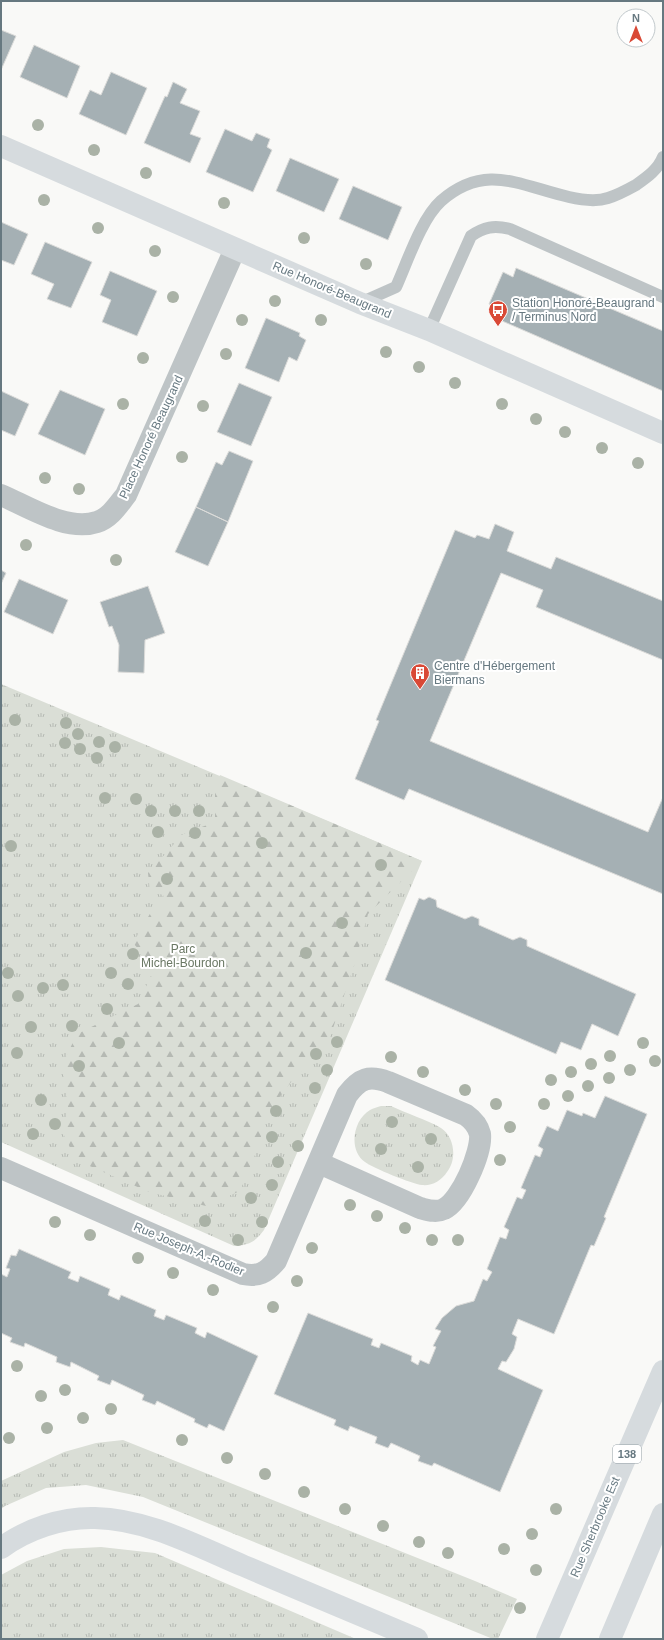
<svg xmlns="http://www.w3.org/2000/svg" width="664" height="1640" viewBox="0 0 664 1640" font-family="Helvetica,sans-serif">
	<defs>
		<pattern id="grass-tufts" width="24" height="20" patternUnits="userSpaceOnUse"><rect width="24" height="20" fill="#daded6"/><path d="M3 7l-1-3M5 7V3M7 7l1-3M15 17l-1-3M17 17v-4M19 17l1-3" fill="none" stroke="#b5b9b3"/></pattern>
		<pattern id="forest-firs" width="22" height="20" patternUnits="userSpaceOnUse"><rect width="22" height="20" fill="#daded6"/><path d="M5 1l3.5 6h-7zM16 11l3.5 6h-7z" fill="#b5b9b3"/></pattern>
	</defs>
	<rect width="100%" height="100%" fill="#f9f9f7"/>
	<!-- grass -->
	<path fill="url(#grass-tufts)" d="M 1,684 L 422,861 L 264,1230 C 255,1242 249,1245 234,1246 L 1,1142 Z
		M 381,1106 L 391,1106 C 407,1114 426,1119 441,1128 C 455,1137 457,1160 447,1172 C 441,1181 432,1186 422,1185 C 412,1184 373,1168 365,1162 C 348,1150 353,1120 370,1110 C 373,1108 378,1107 381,1106 Z
		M 123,1440 L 475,1581 L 517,1599 L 498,1639 L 493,1639 L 143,1497 L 86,1485 L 46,1488 L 5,1506 L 1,1509 L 1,1481 L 64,1452 L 96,1443 Z
		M 101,1547 L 155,1553 L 356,1639 L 1,1639 L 1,1575 L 27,1561 L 64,1549 Z"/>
	<!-- forest -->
	<path fill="url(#forest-firs)" d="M 220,775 L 422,861 L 368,914 L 354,966 L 328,1043 L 291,1082 L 264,1117 L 260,1143 L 240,1191 L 206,1206 L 149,1192 L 76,1160 L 63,1133 L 68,1106 L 62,1065 L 77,1034 L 138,1004 L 155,967 L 133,943 L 151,912 L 166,906 L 163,895 L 150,891 L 148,873 L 183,834 L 215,822 L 215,789 Z"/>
	<!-- building -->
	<path fill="#a5b0b4" stroke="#dbdbd9" d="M 1,30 L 16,36 L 1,70 Z
		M 34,45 L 80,66 L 67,98 L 20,77 Z
		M 111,72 L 147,88 L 126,135 L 79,114 L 90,90 L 101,95 Z
		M 173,82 L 187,89 L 180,103 L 200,111 L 190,134 L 201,138 L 190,163 L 144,143 L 165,96 L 167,97 Z
		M 225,129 L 252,141 L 256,133 L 270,139 L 267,147 L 272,150 L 253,192 L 206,172 Z
		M 290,158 L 339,179 L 324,212 L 276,191 Z
		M 353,186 L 402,207 L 388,240 L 339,219 Z
		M 1,222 L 28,234 L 14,265 L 1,260 Z
		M 45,242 L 92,262 L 71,308 L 47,299 L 54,284 L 31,274 Z
		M 516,268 L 663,331 L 663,391 L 493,317 L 497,308 L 489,304 L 503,272 L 513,277 Z
		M 110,271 L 157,291 L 137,336 L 102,322 L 111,300 L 100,295 Z
		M 266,318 L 300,333 L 299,336 L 306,340 L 297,361 L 289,357 L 279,382 L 245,368 Z
		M 239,383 L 272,397 L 251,446 L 217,432 Z
		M 60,390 L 105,409 L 85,455 L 38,434 Z
		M 1,391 L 29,404 L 15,436 L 1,430 Z
		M 229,451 L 253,461 L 228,522 L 196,507 L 216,462 L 222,465 Z
		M 196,507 L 228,522 L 208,566 L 175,552 Z
		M 495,524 L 514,532 L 507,551 L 551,569 L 556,557 L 663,601 L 663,660 L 536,607 L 543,590 L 501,573 L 430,741 L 648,832 L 663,797 L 663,894 L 409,789 L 404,800 L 355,779 L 379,721 L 376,720 L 455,530 L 475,538 L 477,535 L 489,539 Z
		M 1,570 L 6,573 L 1,584 Z
		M 19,579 L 68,600 L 53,634 L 4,612 Z
		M 148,586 L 165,633 L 145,640 L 144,673 L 118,672 L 119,645 L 112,626 L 109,627 L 100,602 Z
		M 429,897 L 436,900 L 437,907 L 465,919 L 472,916 L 479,919 L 479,925 L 513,940 L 520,937 L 527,940 L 527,946 L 636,994 L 618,1036 L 592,1024 L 581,1050 L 561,1042 L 556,1054 L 385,980 L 419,898 L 424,900 Z
		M 605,1096 L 647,1114 L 604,1217 L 606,1218 L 594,1246 L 591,1245 L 554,1334 L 518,1319 L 512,1334 L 517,1337 L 514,1349 L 506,1362 L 502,1361 L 498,1369 L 543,1390 L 500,1492 L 434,1463 L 432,1466 L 418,1461 L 420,1456 L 391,1443 L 388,1448 L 375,1443 L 377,1437 L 350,1426 L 348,1431 L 334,1425 L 336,1420 L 274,1394 L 308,1313 L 373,1339 L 371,1345 L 379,1348 L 381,1343 L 412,1356 L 411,1361 L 418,1365 L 420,1360 L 429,1364 L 436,1347 L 433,1346 L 441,1331 L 435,1329 L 442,1318 L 456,1306 L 474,1301 L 483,1279 L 487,1281 L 492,1272 L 487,1269 L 500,1237 L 506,1239 L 509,1230 L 504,1227 L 517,1197 L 522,1199 L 526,1190 L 521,1188 L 535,1155 L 540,1157 L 543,1149 L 538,1146 L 547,1126 L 558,1131 L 567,1110 L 582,1116 L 583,1113 L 595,1118 Z
		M 19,1249 L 71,1272 L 68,1278 L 78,1282 L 80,1276 L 110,1289 L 108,1295 L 119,1300 L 121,1295 L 156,1310 L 154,1316 L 164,1320 L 166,1315 L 197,1328 L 195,1333 L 205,1338 L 207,1332 L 258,1356 L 224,1431 L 209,1424 L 207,1428 L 194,1422 L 195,1419 L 157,1401 L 155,1405 L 142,1400 L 144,1395 L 112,1380 L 110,1385 L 97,1380 L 99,1376 L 71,1362 L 70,1367 L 56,1362 L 57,1357 L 25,1343 L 24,1347 L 10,1342 L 12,1338 L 1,1333 L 1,1274 L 7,1277 L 10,1269 L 6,1268 L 11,1255 L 16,1256 Z"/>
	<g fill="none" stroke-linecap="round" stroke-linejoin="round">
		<!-- lane -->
		<path stroke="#bec4c6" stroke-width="12" d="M 360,303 L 396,287 C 407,263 421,219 441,201 C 486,162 520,186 569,197 C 582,200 596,202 608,198 C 618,195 627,190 636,185 C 646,178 658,170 663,157
			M 429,330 L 471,236 C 484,227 494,225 510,229 L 663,297"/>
		<!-- street -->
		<path stroke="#bec4c6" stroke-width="22" d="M 1,495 C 29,507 67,532 97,522 C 110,518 118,505 126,495 L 235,249
			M 1,1168 L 243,1274 C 258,1277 266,1273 276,1261 L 347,1095 C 360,1078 369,1075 388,1082 L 466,1115 C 473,1120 478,1126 480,1134 C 482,1152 461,1201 444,1209 C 436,1213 428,1210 420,1208 L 319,1163"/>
		<!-- secondary -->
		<path stroke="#d6dbde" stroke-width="22" d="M 1,146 L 360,303 L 429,330 L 663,433"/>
		<!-- primary -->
		<path stroke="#d6dbde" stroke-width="22" d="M 1,1548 C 27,1529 62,1517 95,1518 C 147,1519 197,1546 244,1566 C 302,1590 359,1615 417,1639
			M 547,1639 L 663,1371
			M 610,1639 L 663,1514"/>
	</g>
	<!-- trees -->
	<g fill="#aab2a6">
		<circle cx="38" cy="125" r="6"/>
		<circle cx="94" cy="150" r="6"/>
		<circle cx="146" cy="173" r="6"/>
		<circle cx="44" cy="200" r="6"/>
		<circle cx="224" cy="203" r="6"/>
		<circle cx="98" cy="228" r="6"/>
		<circle cx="304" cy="238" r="6"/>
		<circle cx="155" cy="251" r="6"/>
		<circle cx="366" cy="264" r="6"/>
		<circle cx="173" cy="297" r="6"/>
		<circle cx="275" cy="301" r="6"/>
		<circle cx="242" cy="320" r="6"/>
		<circle cx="321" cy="320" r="6"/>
		<circle cx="386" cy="352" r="6"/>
		<circle cx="226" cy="354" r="6"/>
		<circle cx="143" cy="358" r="6"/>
		<circle cx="419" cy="367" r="6"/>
		<circle cx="455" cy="383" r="6"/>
		<circle cx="123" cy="404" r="6"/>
		<circle cx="502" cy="404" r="6"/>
		<circle cx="203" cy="406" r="6"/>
		<circle cx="536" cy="419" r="6"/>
		<circle cx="565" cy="432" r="6"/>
		<circle cx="602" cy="448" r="6"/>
		<circle cx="182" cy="457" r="6"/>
		<circle cx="638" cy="463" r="6"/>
		<circle cx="45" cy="478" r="6"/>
		<circle cx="79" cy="489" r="6"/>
		<circle cx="26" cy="545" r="6"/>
		<circle cx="116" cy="560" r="6"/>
		<circle cx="15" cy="720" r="6"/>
		<circle cx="66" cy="723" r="6"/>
		<circle cx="78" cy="734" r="6"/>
		<circle cx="99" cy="742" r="6"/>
		<circle cx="65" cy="743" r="6"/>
		<circle cx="115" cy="747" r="6"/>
		<circle cx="80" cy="749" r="6"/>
		<circle cx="97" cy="758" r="6"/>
		<circle cx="105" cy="798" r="6"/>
		<circle cx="136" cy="799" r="6"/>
		<circle cx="151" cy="811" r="6"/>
		<circle cx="175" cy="811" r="6"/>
		<circle cx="199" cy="811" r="6"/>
		<circle cx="158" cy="832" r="6"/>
		<circle cx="195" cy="833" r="6"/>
		<circle cx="262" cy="843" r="6"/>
		<circle cx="11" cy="846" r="6"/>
		<circle cx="381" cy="865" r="6"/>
		<circle cx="167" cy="879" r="6"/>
		<circle cx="342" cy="923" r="6"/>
		<circle cx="306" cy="953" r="6"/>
		<circle cx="133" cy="954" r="6"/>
		<circle cx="8" cy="973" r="6"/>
		<circle cx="111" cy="973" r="6"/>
		<circle cx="128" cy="984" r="6"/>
		<circle cx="63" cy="985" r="6"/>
		<circle cx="43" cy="988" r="6"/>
		<circle cx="18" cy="996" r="6"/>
		<circle cx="107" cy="1009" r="6"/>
		<circle cx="72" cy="1026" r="6"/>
		<circle cx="31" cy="1027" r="6"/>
		<circle cx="337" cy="1042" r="6"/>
		<circle cx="119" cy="1043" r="6"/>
		<circle cx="643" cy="1043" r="6"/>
		<circle cx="17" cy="1053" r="6"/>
		<circle cx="316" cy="1054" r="6"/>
		<circle cx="610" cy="1056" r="6"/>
		<circle cx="391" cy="1057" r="6"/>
		<circle cx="655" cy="1061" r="6"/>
		<circle cx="591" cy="1064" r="6"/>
		<circle cx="79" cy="1066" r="6"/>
		<circle cx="327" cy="1070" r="6"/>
		<circle cx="630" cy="1070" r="6"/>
		<circle cx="423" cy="1072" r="6"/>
		<circle cx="571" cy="1072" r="6"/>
		<circle cx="609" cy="1078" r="6"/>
		<circle cx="551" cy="1080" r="6"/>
		<circle cx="588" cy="1086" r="6"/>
		<circle cx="315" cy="1088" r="6"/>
		<circle cx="465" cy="1090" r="6"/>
		<circle cx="568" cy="1096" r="6"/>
		<circle cx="41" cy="1100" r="6"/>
		<circle cx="496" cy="1104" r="6"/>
		<circle cx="544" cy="1104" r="6"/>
		<circle cx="276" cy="1111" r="6"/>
		<circle cx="392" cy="1122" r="6"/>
		<circle cx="55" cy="1124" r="6"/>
		<circle cx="510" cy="1127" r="6"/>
		<circle cx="33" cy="1134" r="6"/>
		<circle cx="272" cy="1137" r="6"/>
		<circle cx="431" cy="1139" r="6"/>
		<circle cx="298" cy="1146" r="6"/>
		<circle cx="381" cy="1149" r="6"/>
		<circle cx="500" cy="1160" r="6"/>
		<circle cx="278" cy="1162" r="6"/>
		<circle cx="418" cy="1167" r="6"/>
		<circle cx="272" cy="1185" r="6"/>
		<circle cx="251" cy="1198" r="6"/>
		<circle cx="350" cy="1205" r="6"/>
		<circle cx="377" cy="1216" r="6"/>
		<circle cx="205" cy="1221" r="6"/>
		<circle cx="55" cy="1222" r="6"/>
		<circle cx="262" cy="1222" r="6"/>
		<circle cx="405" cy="1228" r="6"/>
		<circle cx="90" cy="1235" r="6"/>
		<circle cx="238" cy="1240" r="6"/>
		<circle cx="432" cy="1240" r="6"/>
		<circle cx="458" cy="1240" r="6"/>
		<circle cx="312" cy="1248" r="6"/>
		<circle cx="138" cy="1258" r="6"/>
		<circle cx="173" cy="1273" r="6"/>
		<circle cx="297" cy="1281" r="6"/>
		<circle cx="213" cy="1290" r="6"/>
		<circle cx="273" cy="1307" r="6"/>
		<circle cx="17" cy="1366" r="6"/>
		<circle cx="65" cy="1390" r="6"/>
		<circle cx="41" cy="1396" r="6"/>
		<circle cx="111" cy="1409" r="6"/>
		<circle cx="83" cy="1418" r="6"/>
		<circle cx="47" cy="1428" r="6"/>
		<circle cx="9" cy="1438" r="6"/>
		<circle cx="182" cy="1440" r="6"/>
		<circle cx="227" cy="1458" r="6"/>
		<circle cx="265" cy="1474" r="6"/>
		<circle cx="304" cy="1492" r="6"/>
		<circle cx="345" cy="1509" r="6"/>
		<circle cx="556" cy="1509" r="6"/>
		<circle cx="383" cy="1526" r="6"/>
		<circle cx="532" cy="1534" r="6"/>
		<circle cx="419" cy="1542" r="6"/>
		<circle cx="504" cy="1549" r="6"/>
		<circle cx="448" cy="1553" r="6"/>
		<circle cx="536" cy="1570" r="6"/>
		<circle cx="520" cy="1608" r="6"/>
	</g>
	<!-- icons -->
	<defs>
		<symbol id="bus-pin" viewBox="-11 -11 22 30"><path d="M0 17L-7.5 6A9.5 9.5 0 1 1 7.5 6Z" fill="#d94936" stroke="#fff"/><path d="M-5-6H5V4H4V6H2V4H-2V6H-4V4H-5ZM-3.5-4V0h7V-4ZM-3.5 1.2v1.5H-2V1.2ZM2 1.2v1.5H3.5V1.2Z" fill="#fff"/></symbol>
		<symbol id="building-pin" viewBox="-11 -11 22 30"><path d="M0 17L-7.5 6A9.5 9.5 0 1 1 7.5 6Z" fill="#d94936" stroke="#fff"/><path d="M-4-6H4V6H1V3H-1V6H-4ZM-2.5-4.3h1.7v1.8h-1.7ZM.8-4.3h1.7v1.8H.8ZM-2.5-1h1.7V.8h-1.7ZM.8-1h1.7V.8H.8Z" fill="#fff"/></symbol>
	</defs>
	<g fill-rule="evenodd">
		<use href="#bus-pin" x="487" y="299" width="22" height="30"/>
		<use href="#building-pin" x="409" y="662" width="22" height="30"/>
	</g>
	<g text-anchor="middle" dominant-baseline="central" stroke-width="4" stroke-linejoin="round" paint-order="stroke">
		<!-- shield labels -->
		<rect fill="#fff" stroke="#94a0a6" stroke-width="1" x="613" y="1445" width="28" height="18" rx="3"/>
		<g font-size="11" font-weight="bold" fill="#667880">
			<text x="627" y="1454">138</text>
		</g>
		<!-- street labels -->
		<g font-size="12" fill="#667880" stroke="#fff">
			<text transform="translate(332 290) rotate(23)">Rue Honoré-Beaugrand</text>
			<text transform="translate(151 437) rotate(-65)">Place Honoré Beaugrand</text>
			<text transform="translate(189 1249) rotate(23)">Rue Joseph-A.-Rodier</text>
			<text transform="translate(595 1527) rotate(-67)">Rue Sherbrooke Est</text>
		</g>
		<!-- poi labels -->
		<g font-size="12" fill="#667880" stroke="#fff" text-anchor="start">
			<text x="512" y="303">Station Honoré-Beaugrand<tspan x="512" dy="14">/ Terminus Nord</tspan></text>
			<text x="434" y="666">Centre d'Hébergement<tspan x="434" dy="14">Biermans</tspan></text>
		</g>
		<!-- park labels -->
		<g font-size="12" fill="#6a7864" stroke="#fff">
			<text x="183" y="949">Parc<tspan x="183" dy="14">Michel-Bourdon</tspan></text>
		</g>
	</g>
	<!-- border -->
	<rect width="664" height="1640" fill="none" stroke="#667880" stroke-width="4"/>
	<!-- north arrow -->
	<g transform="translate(636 28)"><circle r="19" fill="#ffffff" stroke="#c2c9cc"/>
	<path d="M0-3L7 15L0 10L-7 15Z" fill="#d94936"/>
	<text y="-6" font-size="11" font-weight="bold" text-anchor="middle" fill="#667880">N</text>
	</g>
</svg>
